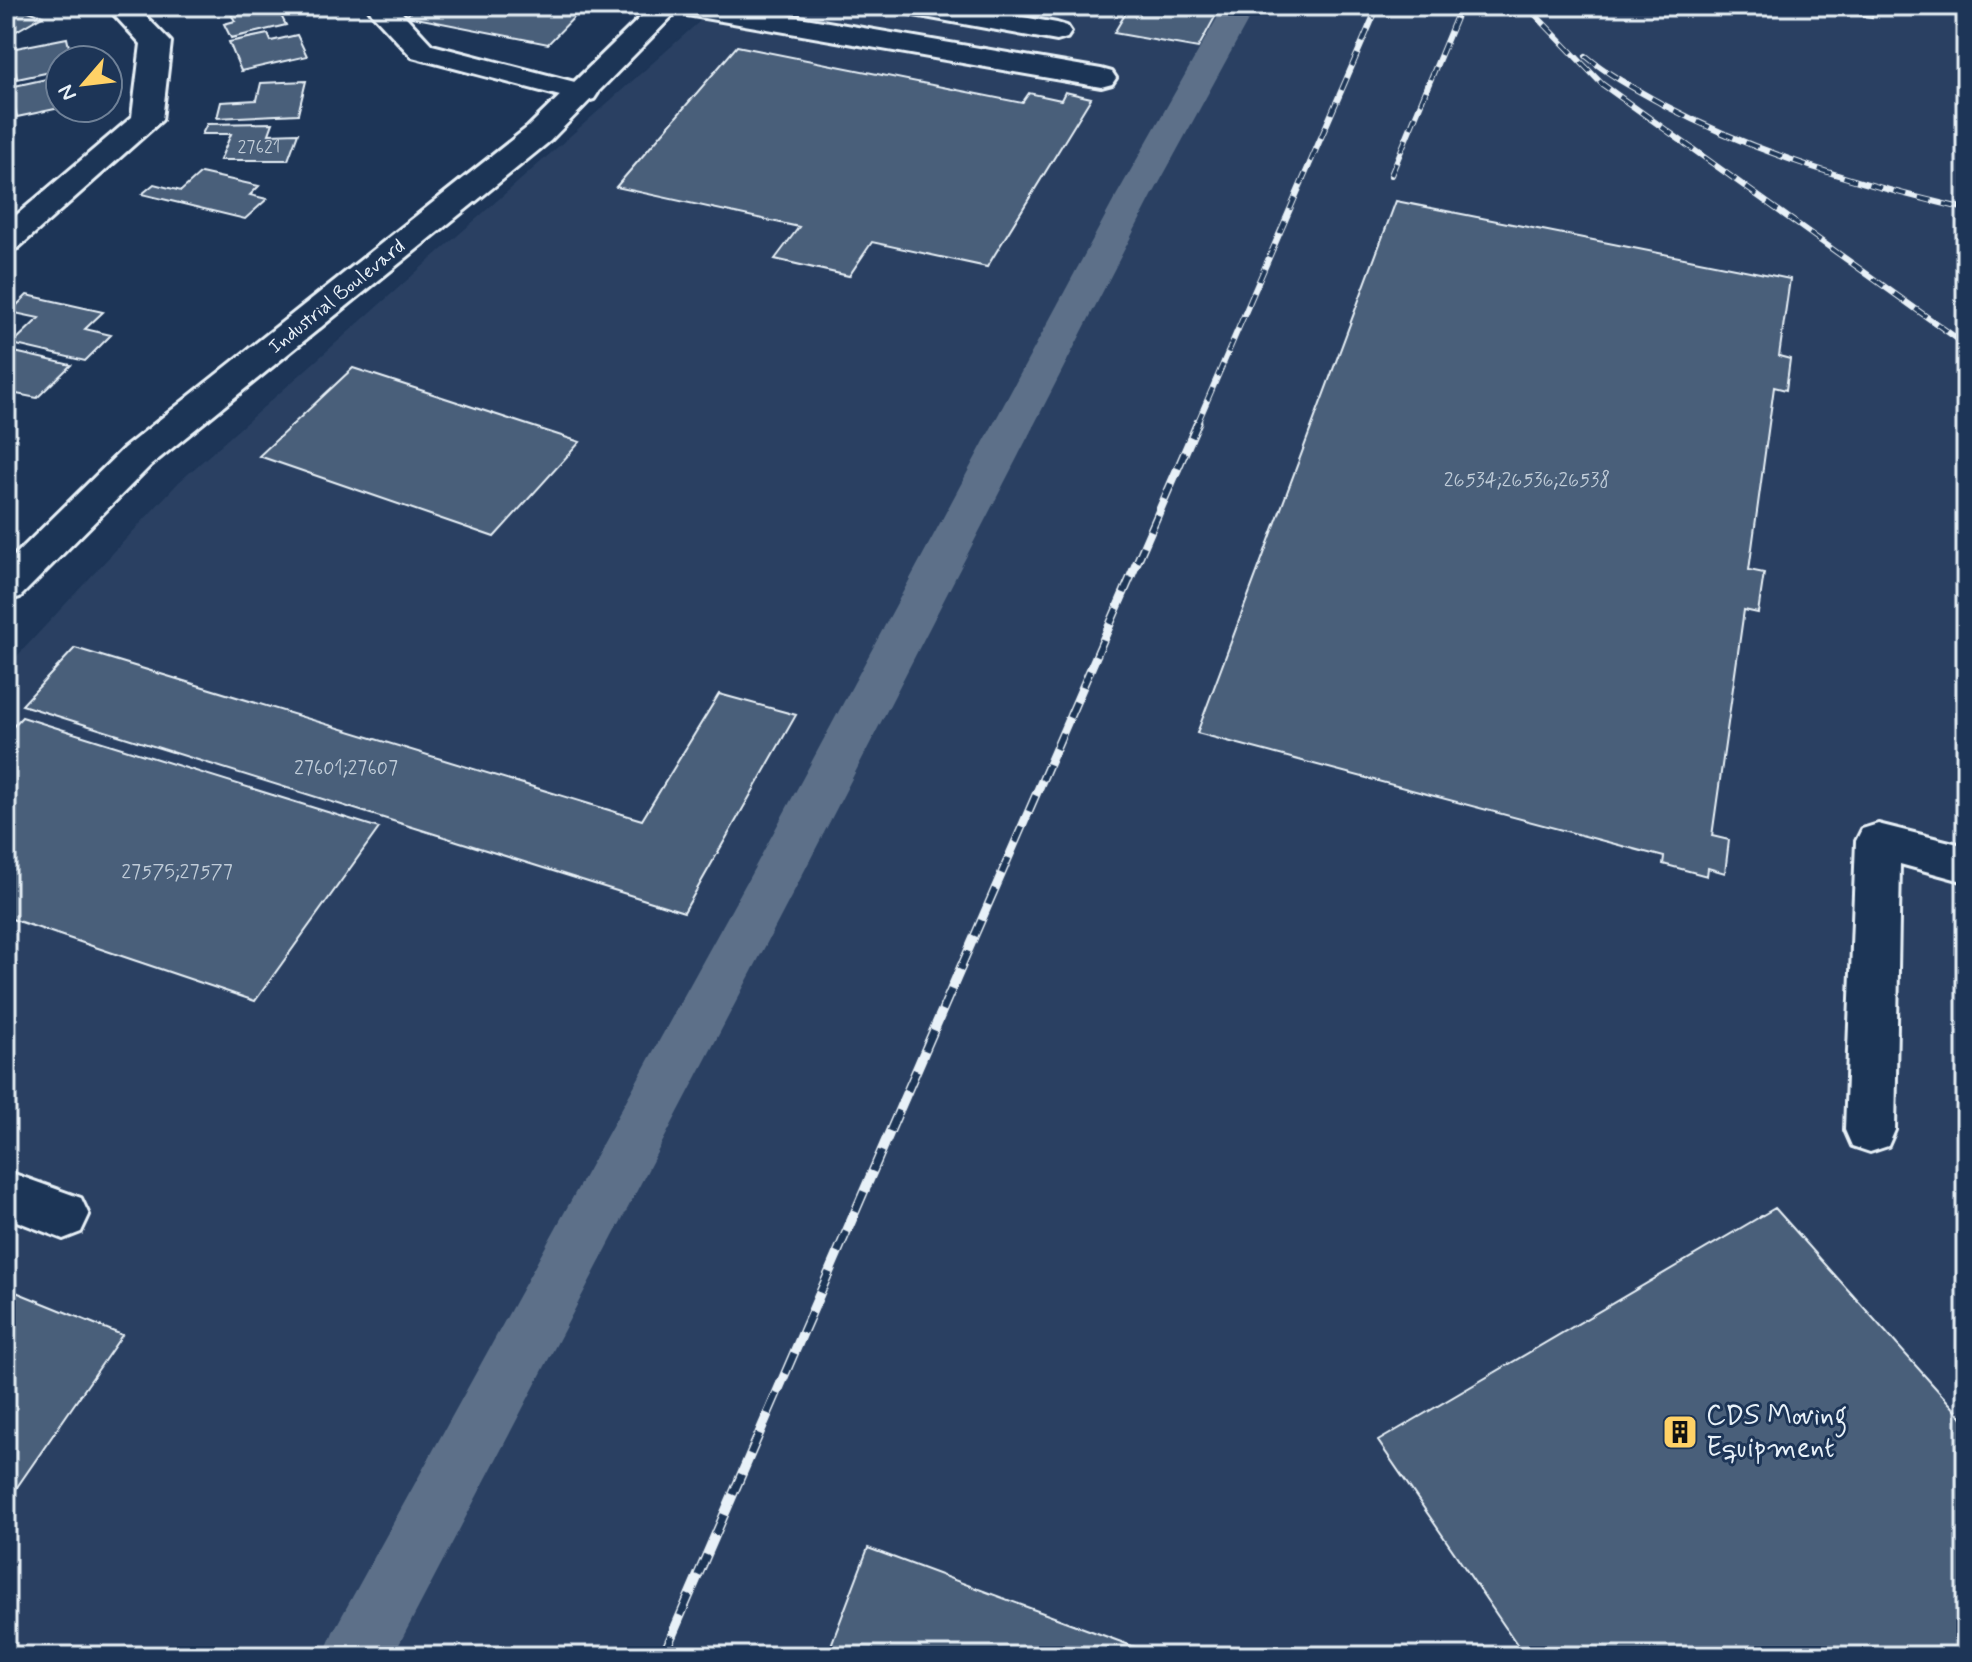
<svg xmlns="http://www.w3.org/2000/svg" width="1972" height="1662" viewBox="0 0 1972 1662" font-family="Mynerve,sans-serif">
	<rect width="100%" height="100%" fill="#1d3557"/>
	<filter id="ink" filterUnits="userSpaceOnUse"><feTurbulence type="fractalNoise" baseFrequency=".0125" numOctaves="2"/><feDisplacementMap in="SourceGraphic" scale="16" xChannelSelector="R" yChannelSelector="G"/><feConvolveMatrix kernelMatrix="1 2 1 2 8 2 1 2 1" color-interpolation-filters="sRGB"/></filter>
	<g filter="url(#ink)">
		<!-- built -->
		<path fill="#2a4162" d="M 717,6 L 1966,6 L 1966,1656 L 6,1656 L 6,668 L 179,482 Z"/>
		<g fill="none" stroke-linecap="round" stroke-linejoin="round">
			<!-- canal -->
			<path fill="#5d7089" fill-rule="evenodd" d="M 1224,6 L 1256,6 L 1152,196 L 792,895 L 393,1656 L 323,1656 L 333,1632 L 756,865 L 1116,196 Z"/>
		</g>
		<!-- building -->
		<path fill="#495e7a" stroke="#e8f1f8" stroke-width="2" d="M 6,6 L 15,6 L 42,16 L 6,37 Z
			M 276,6 L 286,25 L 231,38 L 224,24 L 235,21 L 227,7 Z
			M 417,6 L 585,6 L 548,44 L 406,16 Z
			M 1130,6 L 1221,6 L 1198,48 L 1114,33 Z
			M 1802,6 L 1873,6 L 1872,17 Z
			M 268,34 L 271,41 L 297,35 L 307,56 L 241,71 L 229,42 Z
			M 67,38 L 69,47 L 79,45 L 82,53 L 72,55 L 74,60 L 60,60 L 60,70 L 17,79 L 11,49 Z
			M 737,46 L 1022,103 L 1029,93 L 1061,100 L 1065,92 L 1091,98 L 987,267 L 872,242 L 849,276 L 775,259 L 799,227 L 616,187 Z
			M 60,76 L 60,108 L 17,117 L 10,87 Z
			M 306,81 L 298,114 L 217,118 L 221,102 L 257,100 L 261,83 Z
			M 273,123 L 269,134 L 298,133 L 288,160 L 220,160 L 231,134 L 202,134 L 207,124 Z
			M 201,173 L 259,186 L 250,195 L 267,199 L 245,219 L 142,194 L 154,184 L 181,191 Z
			M 1396,201 L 1790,279 L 1779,356 L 1790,359 L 1786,390 L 1774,387 L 1749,570 L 1764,573 L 1758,613 L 1744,610 L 1712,836 L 1729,840 L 1725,873 L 1708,868 L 1707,876 L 1663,864 L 1664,857 L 1197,733 Z
			M 27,295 L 103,312 L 85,329 L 111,335 L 85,361 L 12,344 L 39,318 L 10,312 Z
			M 6,350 L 71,365 L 37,398 L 6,392 Z
			M 353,368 L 580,442 L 494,537 L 259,456 Z
			M 75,648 L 642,820 L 719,694 L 796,715 L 684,912 L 22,705 Z
			M 22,717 L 379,828 L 255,1001 L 6,917 L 6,734 Z
			M 1775,1208 L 1966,1422 L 1966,1656 L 1525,1656 L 1378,1441 Z
			M 6,1288 L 122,1335 L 6,1503 Z
			M 868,1548 L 1159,1656 L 827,1656 Z"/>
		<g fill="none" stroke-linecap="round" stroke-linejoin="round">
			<defs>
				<path id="minor" d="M 106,6 L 136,6 L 171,42 L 162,120 L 18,248 L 6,251 L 6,224 L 132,117 L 141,44 Z
					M 371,6 L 396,6 L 432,45 L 594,87 L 598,93 L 594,99 L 583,102 L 412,57 L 373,15 L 369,9 Z
					M 673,6 L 736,6 L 1101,69 L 1112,72 L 1116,78 L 1112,84 L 1101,87 L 687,15 L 677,12 Z
					M 900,6 L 961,6 L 1057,23 L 1067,26 L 1071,32 L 1067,38 L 1057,41 L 914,15 L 904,12 Z
					M 1878,824 L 1966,846 L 1966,882 L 1900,864 L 1895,1130 L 1888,1146 L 1870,1152 L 1852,1146 L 1845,1130 L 1856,841 L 1862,829 Z
					M 6,1171 L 81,1198 L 89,1215 L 81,1232 L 63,1239 L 6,1217 Z"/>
				<path id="major" d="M 652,6 L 682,6 L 550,141 L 150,466 L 20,597 L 6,601 L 6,564 L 124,448 L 528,127 Z"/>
			</defs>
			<!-- minor casing -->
			<use href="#minor" stroke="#e8f1f8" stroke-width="6"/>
			<!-- major casing -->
			<use href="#major" stroke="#e8f1f8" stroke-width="6"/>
			<!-- minor -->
			<use href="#minor" fill="#1d3557" fill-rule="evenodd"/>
			<!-- major -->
			<use href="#major" fill="#1d3557" fill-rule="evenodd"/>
			<defs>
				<path id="rail-far2" d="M 1527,6 L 1602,84 L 1966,345
					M 1586,56 C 1610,76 1637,90 1664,105 C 1759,155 1862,185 1966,209
					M 1391,175 L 1461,6
					M 1197,424 L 1378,6"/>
				<path id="rail-far1" d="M 961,967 L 1198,422"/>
				<path id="rail" d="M 663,1656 L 962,965"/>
			</defs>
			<!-- rail-far2 casing -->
			<use href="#rail-far2" stroke="#e8f1f8" stroke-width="6"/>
			<!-- rail-far1 casing -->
			<use href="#rail-far1" stroke="#e8f1f8" stroke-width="9"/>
			<!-- rail casing -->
			<use href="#rail" stroke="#e8f1f8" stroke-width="10"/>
			<!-- rail-far2 -->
			<use href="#rail-far2" stroke="#1d3557" stroke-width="4" stroke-dasharray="13" stroke-linecap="butt"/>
			<!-- rail-far1 -->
			<use href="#rail-far1" stroke="#1d3557" stroke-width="6" stroke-dasharray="17" stroke-linecap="butt"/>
			<!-- rail -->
			<use href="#rail" stroke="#1d3557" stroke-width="7" stroke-dasharray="22" stroke-linecap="butt"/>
		</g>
	</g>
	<!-- icons -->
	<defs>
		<symbol id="building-square" viewBox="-11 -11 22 22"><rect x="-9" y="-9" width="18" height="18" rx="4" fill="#ffd166" stroke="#1d3557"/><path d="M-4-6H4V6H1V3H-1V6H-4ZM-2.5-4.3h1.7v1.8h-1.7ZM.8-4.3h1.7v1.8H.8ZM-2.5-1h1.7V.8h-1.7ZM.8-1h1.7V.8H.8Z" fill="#111"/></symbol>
	</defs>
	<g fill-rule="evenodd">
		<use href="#building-square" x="1660" y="1412" width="40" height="40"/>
	</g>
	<g text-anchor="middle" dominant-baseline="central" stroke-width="6" stroke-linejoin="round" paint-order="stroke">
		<!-- far-number labels -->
		<g font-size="18" fill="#c0ccd8">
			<text x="259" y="147">27621</text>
		</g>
		<!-- far-street labels -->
		<g font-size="20" fill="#e8f1f8" stroke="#1d3557">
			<text transform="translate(337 297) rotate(-39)">Industrial Boulevard</text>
		</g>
		<!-- number labels -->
		<g font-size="20" fill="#c0ccd8">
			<text x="1527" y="480">26534;26536;26538</text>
			<text x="346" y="768">27601;27607</text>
			<text x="177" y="872">27575;27577</text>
		</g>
		<!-- near-poi labels -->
		<g font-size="28" fill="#e8f1f8" stroke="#1d3557" text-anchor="start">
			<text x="1706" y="1416">CDS Moving<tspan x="1706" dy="32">Equipment</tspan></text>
		</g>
	</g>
	<!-- margin -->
	<rect width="1972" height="1662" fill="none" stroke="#1d3557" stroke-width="32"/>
	<rect x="16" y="16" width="1940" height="1630" fill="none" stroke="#e8f1f8" stroke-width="3" filter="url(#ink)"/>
	<!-- north arrow -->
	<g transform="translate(84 84) rotate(242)"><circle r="38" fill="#1d3557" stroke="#6e8097" stroke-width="2"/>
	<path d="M0-6L14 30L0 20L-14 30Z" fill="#ffd166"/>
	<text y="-12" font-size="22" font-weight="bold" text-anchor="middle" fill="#e8f1f8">N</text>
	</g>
</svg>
